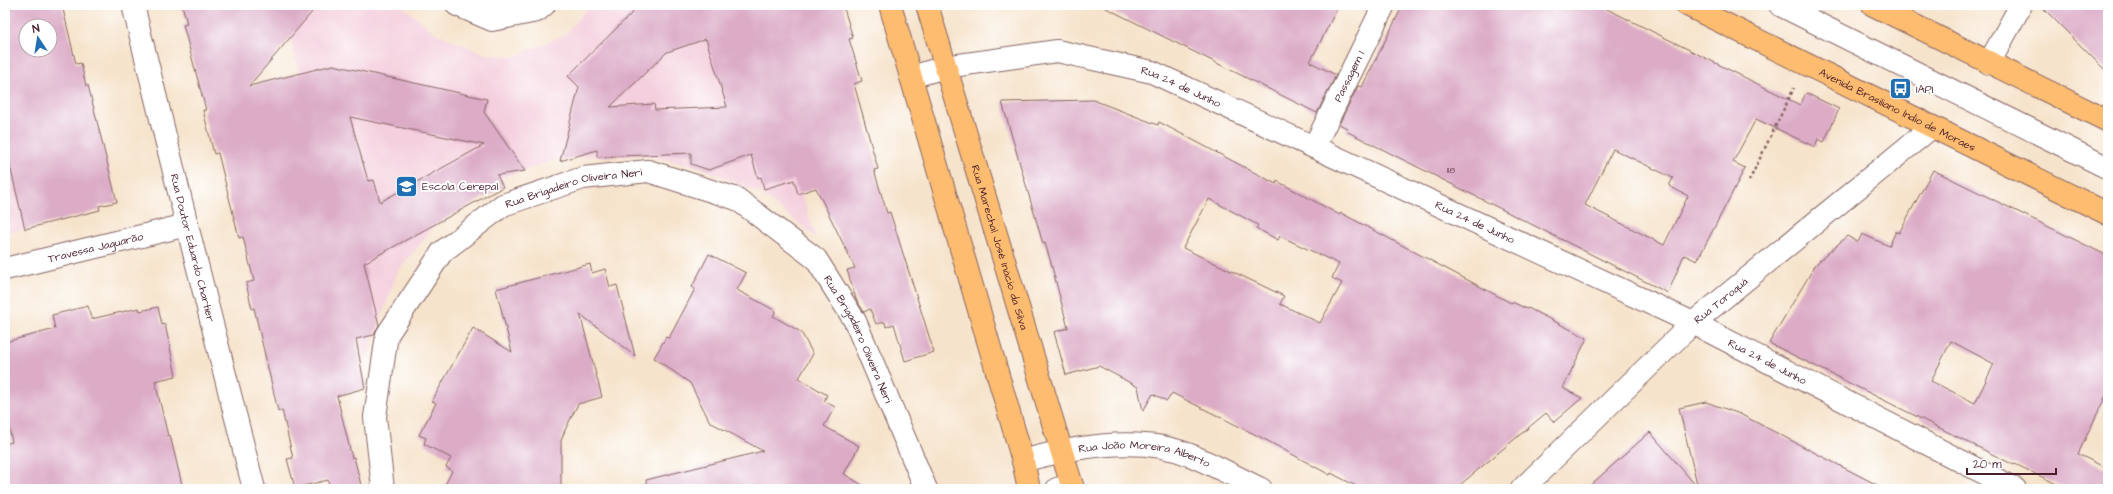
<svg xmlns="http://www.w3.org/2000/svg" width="2113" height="494" viewBox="0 0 2113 494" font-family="'Architects Daughter',sans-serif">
	<rect width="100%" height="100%" fill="#fff"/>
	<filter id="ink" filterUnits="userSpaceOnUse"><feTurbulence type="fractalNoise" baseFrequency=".025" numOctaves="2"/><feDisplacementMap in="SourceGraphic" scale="8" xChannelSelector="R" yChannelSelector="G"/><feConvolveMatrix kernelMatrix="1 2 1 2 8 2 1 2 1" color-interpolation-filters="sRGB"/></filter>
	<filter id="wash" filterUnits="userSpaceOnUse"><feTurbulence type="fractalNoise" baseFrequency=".012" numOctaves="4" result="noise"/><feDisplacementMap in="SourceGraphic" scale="16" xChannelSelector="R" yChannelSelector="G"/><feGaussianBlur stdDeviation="0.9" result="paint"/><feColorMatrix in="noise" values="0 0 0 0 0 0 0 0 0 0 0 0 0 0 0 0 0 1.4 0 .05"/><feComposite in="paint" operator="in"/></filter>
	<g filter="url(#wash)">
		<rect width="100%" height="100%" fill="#f6e3cb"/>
		<!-- built -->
		<path fill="#f4cfdd" d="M 297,5 L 401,5 L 437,34 L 486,54 L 514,57 L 566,34 L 589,5 L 737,5 L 816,237 L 761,194 L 699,166 L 632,153 L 559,159 L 500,178 L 445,213 L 398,271 L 364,366 L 286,18 Z
			M 5,145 L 25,229 L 5,233 Z"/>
		<g id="blocks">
			<!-- building -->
			<path fill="#dcacc7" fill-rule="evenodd" d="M 22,5 L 62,5 L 76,64 L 81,63 L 86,86 L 88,85 L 117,202 L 99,206 L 100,210 L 25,229 L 5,145 L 5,9 ZM 26,26 L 50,26 L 50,50 L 26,50 Z
				M 182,5 L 318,5 L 249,86 L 333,65 L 487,99 L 484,112 L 525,171 L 497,175 L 503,187 L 364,263 L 379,325 L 374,335 L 356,339 L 365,388 L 337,396 L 352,458 L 354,457 L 362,489 L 330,489 L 328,480 L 295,488 L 287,459 L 293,458 L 282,410 L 278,411 L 254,308 L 252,309 L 246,283 L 254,281 L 243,237 L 239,238 L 218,153 L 214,154 L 203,110 L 206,110 L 183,25 L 187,24 ZM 350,117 L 484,145 L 380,202 L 374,180 L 368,181 Z
				M 640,5 L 843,5 L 853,38 L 849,39 L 862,81 L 854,84 L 878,169 L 874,170 L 887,213 L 890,212 L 934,352 L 905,361 L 894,324 L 886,327 L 885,322 L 876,324 L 870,309 L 864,312 L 856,299 L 847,270 L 855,268 L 816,188 L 798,194 L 794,180 L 764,189 L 761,177 L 758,178 L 751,155 L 709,170 L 691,164 L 691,153 L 597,157 L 597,150 L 560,161 L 579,87 L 568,76 ZM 706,39 L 727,107 L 655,110 L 654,104 L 610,107 L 667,52 Z
				M 1100,5 L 1339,5 L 1310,62 L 1336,75 L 1317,113 Z
				M 1403,5 L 1599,5 L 1800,105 L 1806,93 L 1839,109 L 1824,142 L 1818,139 L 1815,147 L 1756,119 L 1733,162 L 1745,168 L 1697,261 L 1684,255 L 1668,293 L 1346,131 L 1347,128 L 1339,124 L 1358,86 L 1362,87 ZM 1613,149 L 1673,178 L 1669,186 L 1688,196 L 1664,245 L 1585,205 Z
				M 2040,5 L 2108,5 L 2108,73 Z
				M 1093,100 L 1158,125 L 1159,122 L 1276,184 L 1277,181 L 1340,215 L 1341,213 L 1511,303 L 1512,302 L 1527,309 L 1528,308 L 1587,338 L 1563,388 L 1582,398 L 1554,422 L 1546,413 L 1455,489 L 1362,489 L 1331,473 L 1330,475 L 1266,440 L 1172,393 L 1167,401 L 1153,394 L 1143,411 L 1138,387 L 1099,366 L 1066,375 L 1054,332 L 1068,328 L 1051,263 L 1045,243 L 1043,244 L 1002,102 ZM 1209,199 L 1258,225 L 1256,228 L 1278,240 L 1280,236 L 1339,264 L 1332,278 L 1342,283 L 1320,323 L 1280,304 L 1284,296 L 1183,248 Z
				M 1933,170 L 2108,256 L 2108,391 L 2078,454 L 2108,469 L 2108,489 L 2067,489 L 2015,464 L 2014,465 L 1769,343 L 1816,264 L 1847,236 L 1858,242 L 1862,234 L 1889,246 L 1896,231 L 1899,233 ZM 1951,341 L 1994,364 L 1975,403 L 1931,381 Z
				M 709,254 L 746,273 L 737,290 L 776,311 L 773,316 L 801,332 L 813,354 L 799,378 L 827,395 L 824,401 L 835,407 L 824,426 L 859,446 L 844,474 L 869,489 L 647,489 L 646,480 L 763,451 L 710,422 L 690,383 L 654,358 L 666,337 L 669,338 L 695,289 L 692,287 Z
				M 590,264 L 592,273 L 605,269 L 610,287 L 617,285 L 635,356 L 580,314 L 602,397 L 578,404 L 565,430 L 561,441 L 561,489 L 443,489 L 452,471 L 446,467 L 451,458 L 424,444 L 426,438 L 419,435 L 436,403 L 432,401 L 473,328 L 512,352 L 496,289 Z
				M 88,306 L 91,319 L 139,308 L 140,311 L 158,307 L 162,325 L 165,324 L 176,376 L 155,381 L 168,436 L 170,435 L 183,489 L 5,489 L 5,444 L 12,442 L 5,407 L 5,342 L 55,329 L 52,315 Z
				M 1706,402 L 1740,414 L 1885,489 L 1586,489 L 1650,432 L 1698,488 L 1679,408 Z"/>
		</g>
	</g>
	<g filter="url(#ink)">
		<use href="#blocks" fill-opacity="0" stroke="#866463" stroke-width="1"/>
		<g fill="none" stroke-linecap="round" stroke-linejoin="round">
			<defs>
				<g id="minor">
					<path id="s1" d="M 133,5 L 187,225 L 254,489"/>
					<path d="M 457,5 L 492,20 L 537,11 L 544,5"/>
					<path d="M 1780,5 L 2108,168"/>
					<path d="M 1989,63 L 2021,5"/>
					<path id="s2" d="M 911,77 L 945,67 L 1057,51 L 1152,72 L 1693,323 L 2015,489"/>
					<path id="s3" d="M 1314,147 L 1384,5"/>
					<path id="s4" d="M 5,269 L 187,225"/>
					<path id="s5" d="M 1023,461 C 1073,447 1140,435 1190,455 C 1214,465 1238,478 1261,489"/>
					<path id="s6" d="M 383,489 L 375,417 L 387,335 L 442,252 L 503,205 L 583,178 L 648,171 L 737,199 L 816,259 L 855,321 L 926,489"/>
					<path d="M 1057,489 L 1072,485"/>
					<path id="s7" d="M 1522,489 L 1693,323 L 1932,127"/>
				</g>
				<g id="major">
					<path d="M 890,5 L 1023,461 L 1029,489"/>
					<path id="s8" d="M 927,5 L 1073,489"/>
					<path id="s9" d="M 1687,5 L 2108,214"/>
					<path d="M 1873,5 L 2108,121"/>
				</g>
			</defs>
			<!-- minor casing -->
			<use href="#minor" stroke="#866463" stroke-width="24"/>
			<!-- major casing -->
			<use href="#major" stroke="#866463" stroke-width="24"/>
			<!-- path -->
			<path stroke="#866463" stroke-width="2.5" stroke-dasharray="3 3" stroke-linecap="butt" d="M 1749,181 L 1794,88"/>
			<!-- minor -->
			<use href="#minor" stroke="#fff" stroke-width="22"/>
			<!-- major -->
			<use href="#major" stroke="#fdbc6f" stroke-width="22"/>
		</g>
	</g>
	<!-- icons -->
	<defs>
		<symbol id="bus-square" viewBox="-11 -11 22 22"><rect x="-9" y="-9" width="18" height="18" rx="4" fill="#1f6fb2" stroke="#fff"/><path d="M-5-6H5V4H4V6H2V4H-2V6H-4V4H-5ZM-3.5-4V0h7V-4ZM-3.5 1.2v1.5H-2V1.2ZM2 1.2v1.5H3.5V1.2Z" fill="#fff"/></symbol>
		<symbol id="school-square" viewBox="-11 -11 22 22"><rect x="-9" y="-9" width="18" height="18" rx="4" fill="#1f6fb2" stroke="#fff"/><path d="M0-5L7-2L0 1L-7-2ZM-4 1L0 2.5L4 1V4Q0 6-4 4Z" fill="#fff"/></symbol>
	</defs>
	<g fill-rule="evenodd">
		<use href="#bus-square" x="1888" y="76" width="25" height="25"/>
		<use href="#school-square" x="394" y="174" width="25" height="25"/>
	</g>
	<g text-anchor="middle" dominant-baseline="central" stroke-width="4" stroke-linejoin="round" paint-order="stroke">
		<!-- number labels -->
		<g font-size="9" fill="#6e4252">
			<text x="1451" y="170">118</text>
		</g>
		<!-- street labels -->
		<g font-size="11" fill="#4a1f2b" stroke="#fff">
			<text stroke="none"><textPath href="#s3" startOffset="79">Passagem 1</textPath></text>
			<text stroke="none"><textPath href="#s2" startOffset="278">Rua 24 de Junho</textPath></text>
			<text stroke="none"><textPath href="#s9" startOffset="235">Avenida Brasiliano Índio de Moraes</textPath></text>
			<text stroke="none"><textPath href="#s6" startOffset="405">Rua Brigadeiro Oliveira Neri</textPath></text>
			<text stroke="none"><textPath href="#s2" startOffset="602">Rua 24 de Junho</textPath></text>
			<text stroke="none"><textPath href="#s4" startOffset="93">Travessa Jaguarão</textPath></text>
			<text stroke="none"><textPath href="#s1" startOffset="250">Rua Doutor Eduardo Chartier</textPath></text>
			<text stroke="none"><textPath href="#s8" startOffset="253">Rua Marechal José Inácio da Silva</textPath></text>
			<text stroke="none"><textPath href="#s7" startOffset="274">Rua Toroquá</textPath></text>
			<text stroke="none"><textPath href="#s6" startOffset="765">Rua Brigadeiro Oliveira Neri</textPath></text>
			<text stroke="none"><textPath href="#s2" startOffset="926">Rua 24 de Junho</textPath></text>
			<text stroke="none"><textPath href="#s5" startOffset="124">Rua João Moreira Alberto</textPath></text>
		</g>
		<!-- poi labels -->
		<g font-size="11" fill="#4a1f2b" stroke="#fff" text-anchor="start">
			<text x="1916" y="89">IAPI</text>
			<text x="422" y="186">Escola Cerepal</text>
		</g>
	</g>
	<!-- margin -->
	<rect width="2113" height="494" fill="none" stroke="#fff" stroke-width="20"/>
	<!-- north arrow -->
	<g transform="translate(38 38) rotate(348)"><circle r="19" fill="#ffffff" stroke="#b7a5aa"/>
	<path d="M0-3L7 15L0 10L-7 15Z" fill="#1f6fb2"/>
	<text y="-6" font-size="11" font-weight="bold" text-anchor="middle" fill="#4a1f2b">N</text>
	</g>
	<!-- scale -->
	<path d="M1967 468v6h89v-6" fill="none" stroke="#4a1f2b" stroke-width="2"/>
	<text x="1973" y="468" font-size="12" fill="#4a1f2b" stroke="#ffffff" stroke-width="3" paint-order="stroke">20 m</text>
</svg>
